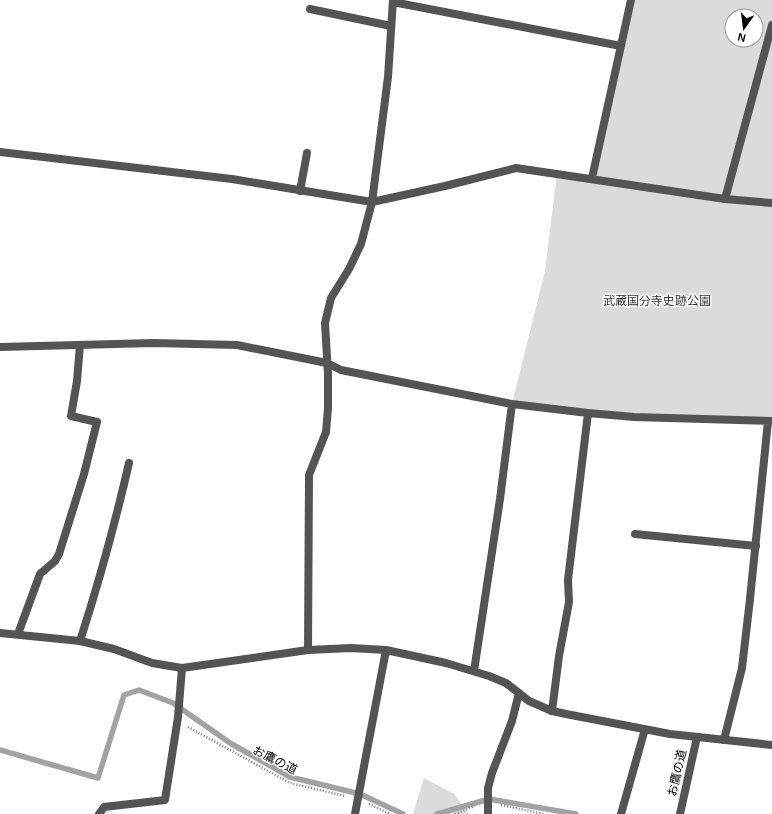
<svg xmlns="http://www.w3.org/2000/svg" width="772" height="814" viewBox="0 0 772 814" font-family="Helvetica,'Noto Sans JP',sans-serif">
	<rect width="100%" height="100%" fill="#fff"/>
	<!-- green -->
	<path fill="#dbdbdb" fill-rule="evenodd" d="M 631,0 L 772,0 L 772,421 L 688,419 L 512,404 L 545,271 L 557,173 L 592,178 ZM 732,16 L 756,16 L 756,40 L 732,40 Z
		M 424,778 L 454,794 L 469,814 L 413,814 Z"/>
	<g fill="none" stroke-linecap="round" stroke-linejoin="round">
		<!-- stream -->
		<path stroke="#a2a2a2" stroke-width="5.5" d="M 0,750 L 98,778 L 124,695 L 139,690 L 173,703 L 230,743 L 290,777 L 360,794 L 403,814
			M 437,814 L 489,799 L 576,814"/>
		<!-- path -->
		<path stroke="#767676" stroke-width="2.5" stroke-dasharray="1 2" stroke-linecap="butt" d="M 188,727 L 290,783 L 345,796
			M 369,804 L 390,814
			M 501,805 L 544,814
			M 455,814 L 475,806"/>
		<!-- service -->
		<path stroke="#545454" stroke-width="8" d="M 300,191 L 307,153
			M 725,199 L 772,25
			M 635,534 L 756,546
			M 18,634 L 40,574 L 55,561 L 59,554 L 84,474 L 97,422 L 71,416 L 77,381 L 80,345
			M 80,641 C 99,582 115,524 129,463
			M 308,650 L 309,475 L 326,432
			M 552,711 L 559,656 L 569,602 L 568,580
			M 724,740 L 742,668 L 750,599
			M 99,814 L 104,807 L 165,800 L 178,717 L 182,668
			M 680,814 L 697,737"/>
		<!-- minor -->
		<path stroke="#545454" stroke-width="8" d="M 393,2 L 621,46
			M 310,9 L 391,26
			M 0,152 L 232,179 L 372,202 L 445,186 L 516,168 L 725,199 L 772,203
			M 592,178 L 631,0
			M 0,347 L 154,343 L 237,345 L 327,363 L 341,370 L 512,404 L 588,413 L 634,417 L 772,421
			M 326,432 L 328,408 L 328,374 L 325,323 L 331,298 L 349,269 L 361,244 L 372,202 L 388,77 L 393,0
			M 568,580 L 588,413
			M 750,599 L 768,421
			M 0,633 L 80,641 L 114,649 L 152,663 L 182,668 L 308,650 L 351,648 L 386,650 L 446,663 L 489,676 L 506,683 L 529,701 L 552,711 L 566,714 L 670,734 L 772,745
			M 474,671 L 500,499 L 512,404
			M 355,814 L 386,650
			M 488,814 L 488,788 L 492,773 L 512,721 L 519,693
			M 621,814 L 645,729"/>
	</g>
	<g text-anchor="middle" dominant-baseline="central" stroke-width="3" stroke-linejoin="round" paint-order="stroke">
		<!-- park labels -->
		<g font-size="12" fill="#323232" stroke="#fff">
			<text x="657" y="301">武蔵国分寺史跡公園</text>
		</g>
		<!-- street labels -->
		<g font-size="12" fill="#000" stroke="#fff">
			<text transform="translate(275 760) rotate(27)">お鷹の道</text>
			<text transform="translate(677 773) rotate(-77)">お鷹の道</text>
		</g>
	</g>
	<!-- north arrow -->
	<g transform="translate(744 28) rotate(194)"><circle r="19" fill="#ffffff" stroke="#999999"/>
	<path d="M0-3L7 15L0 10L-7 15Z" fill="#000000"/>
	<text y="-6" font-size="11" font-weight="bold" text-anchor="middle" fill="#000000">N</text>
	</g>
</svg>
